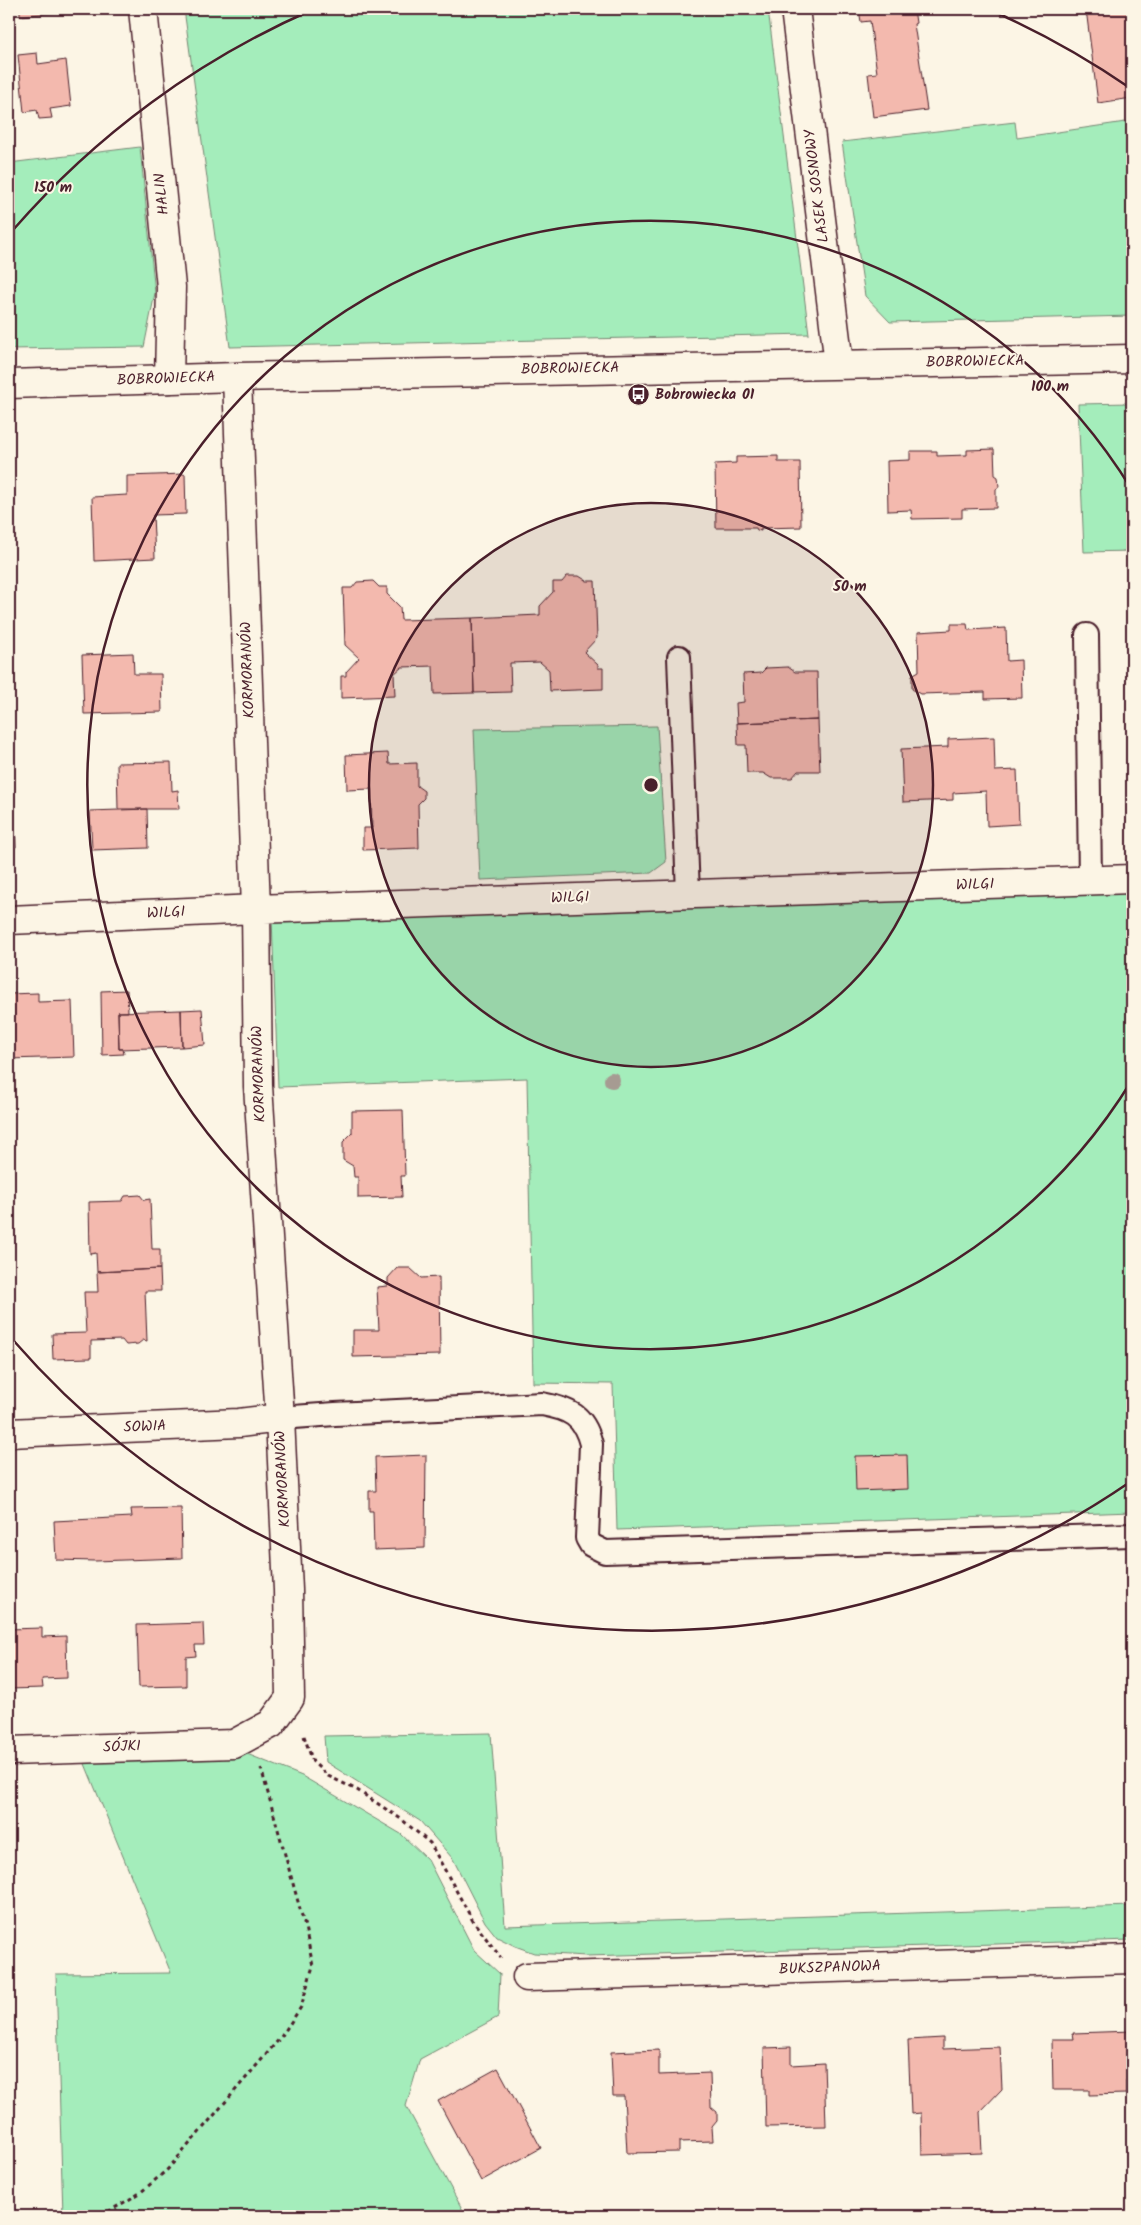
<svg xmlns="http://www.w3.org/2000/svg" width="1141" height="2225" viewBox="0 0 1141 2225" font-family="Kalam,sans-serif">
	<rect width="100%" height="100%" fill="#fcf5e5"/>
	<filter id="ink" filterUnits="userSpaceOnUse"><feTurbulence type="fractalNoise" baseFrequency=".02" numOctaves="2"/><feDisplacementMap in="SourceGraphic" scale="10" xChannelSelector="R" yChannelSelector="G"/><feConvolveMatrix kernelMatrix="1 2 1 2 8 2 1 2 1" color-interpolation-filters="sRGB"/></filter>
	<g filter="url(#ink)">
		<!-- green -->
		<path fill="#a4edbb" stroke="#778673" d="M 184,9 L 768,9 L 809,334 L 230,347 Z
			M 1132,121 L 1132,316 L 890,322 L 865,296 L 842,142 L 1015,122 L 1017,138 Z
			M 140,147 L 155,293 L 144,347 L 9,349 L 9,163 Z
			M 1132,403 L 1132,551 L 1084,552 L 1078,404 Z
			M 657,726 L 666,862 L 651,873 L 480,880 L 474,729 Z
			M 1132,890 L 1132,1512 L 617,1530 L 613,1384 L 533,1383 L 527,1078 L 278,1087 L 272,917 Z
			M 491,1733 L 505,1926 L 1132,1906 L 1132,1940 L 586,1956 L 534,1953 L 515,1946 L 497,1937 L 485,1922 L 453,1859 L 420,1821 L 326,1762 L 324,1736 Z
			M 242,1752 L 302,1776 L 401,1834 L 428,1860 L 474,1950 L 500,1974 L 498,2017 L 420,2059 L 406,2106 L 466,2216 L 63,2216 L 56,1974 L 171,1973 L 83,1759 Z"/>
		<!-- building -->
		<path fill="#f3b9ae" stroke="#4a1f2b" d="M 20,9 L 91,9 L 20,16 Z
			M 859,9 L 914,9 L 916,23 L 914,24 L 927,110 L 873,117 L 868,74 L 877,73 L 870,21 L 861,22 Z
			M 1085,9 L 1130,9 L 1132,27 L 1132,98 L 1098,103 L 1087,17 Z
			M 37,53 L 38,64 L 66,60 L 71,106 L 50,109 L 52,118 L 39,119 L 37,110 L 24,112 L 18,55 Z
			M 994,449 L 995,475 L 998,477 L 999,487 L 996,489 L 996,508 L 962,509 L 962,518 L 912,519 L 911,510 L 888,511 L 887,461 L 910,460 L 910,451 L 937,451 L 937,456 L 967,455 L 967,450 Z
			M 778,456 L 778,462 L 800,462 L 801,527 L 761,528 L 761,531 L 757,530 L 756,528 L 716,528 L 715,464 L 736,463 L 736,457 Z
			M 185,474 L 186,514 L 153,515 L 155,558 L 94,561 L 92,497 L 127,495 L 127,476 Z
			M 567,576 L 579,576 L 587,581 L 595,581 L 597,638 L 584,652 L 598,665 L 598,668 L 603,668 L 603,689 L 550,691 L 549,670 L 540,662 L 510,663 L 511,692 L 474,693 L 472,618 L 540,615 L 540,606 L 553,592 L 553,582 L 562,582 Z
			M 373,581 L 379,587 L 387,587 L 387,594 L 400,607 L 401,620 L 472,618 L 474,693 L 434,694 L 433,666 L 402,667 L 394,674 L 395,696 L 341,698 L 341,676 L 346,676 L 346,672 L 359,658 L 345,645 L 343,588 L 352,588 L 357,582 Z
			M 951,624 L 967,624 L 968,630 L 1006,628 L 1007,661 L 1021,660 L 1022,698 L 985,699 L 985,692 L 920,694 L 912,689 L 912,675 L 919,671 L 918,632 L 951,630 Z
			M 133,653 L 134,674 L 161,674 L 162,712 L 84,714 L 82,655 Z
			M 788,667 L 795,672 L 817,672 L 818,720 L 737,723 L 736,703 L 744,702 L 743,674 L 761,673 L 766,668 Z
			M 818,720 L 820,771 L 798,771 L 792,778 L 771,778 L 763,773 L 747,773 L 746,745 L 738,745 L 737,723 Z
			M 994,737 L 995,771 L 1017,770 L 1019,824 L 987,826 L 986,791 L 953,793 L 953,800 L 903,802 L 901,749 L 948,747 L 948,739 Z
			M 388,753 L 389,764 L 417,763 L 417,786 L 424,791 L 424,798 L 418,804 L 419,848 L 363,850 L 363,828 L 372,828 L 371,789 L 347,790 L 346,755 Z
			M 171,762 L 172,791 L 178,790 L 179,809 L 118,809 L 117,763 Z
			M 147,809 L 148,848 L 92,850 L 90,811 Z
			M 9,819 L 15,819 L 16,847 L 9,848 Z
			M 127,990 L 128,1012 L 118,1012 L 119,1049 L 123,1049 L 124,1054 L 102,1055 L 101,991 Z
			M 38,993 L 38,1002 L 72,1001 L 74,1057 L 9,1059 L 9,994 Z
			M 202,1009 L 205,1045 L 182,1047 L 181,1010 Z
			M 181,1010 L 182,1047 L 119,1049 L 118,1012 Z
			M 403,1110 L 405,1176 L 401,1176 L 402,1197 L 358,1198 L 358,1177 L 354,1177 L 353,1166 L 343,1160 L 343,1142 L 352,1133 L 352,1111 Z
			M 140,1195 L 144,1200 L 150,1199 L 152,1249 L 160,1249 L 160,1269 L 97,1272 L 96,1253 L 90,1254 L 89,1202 L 122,1201 L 125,1196 Z
			M 397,1268 L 410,1268 L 421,1278 L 439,1277 L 440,1355 L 353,1357 L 353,1330 L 379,1330 L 377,1287 L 388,1286 L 388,1278 Z
			M 160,1269 L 161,1291 L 145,1291 L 147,1341 L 143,1340 L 138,1344 L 126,1345 L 122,1340 L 91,1341 L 91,1358 L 53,1359 L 52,1334 L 86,1333 L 84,1292 L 98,1292 L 97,1272 Z
			M 426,1455 L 425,1548 L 374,1550 L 373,1511 L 369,1511 L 369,1491 L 376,1491 L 375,1457 Z
			M 907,1455 L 908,1489 L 856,1491 L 855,1456 Z
			M 181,1508 L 182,1558 L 95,1561 L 56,1560 L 54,1521 L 132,1517 L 131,1509 Z
			M 203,1623 L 204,1645 L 195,1645 L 196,1656 L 186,1657 L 186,1686 L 139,1687 L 137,1625 Z
			M 42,1628 L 42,1637 L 66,1636 L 67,1678 L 42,1679 L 43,1688 L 9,1689 L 9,1629 Z
			M 1132,2031 L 1132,2075 L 1126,2081 L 1126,2094 L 1089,2095 L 1089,2090 L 1053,2090 L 1052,2039 L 1074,2039 L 1073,2033 Z
			M 943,2038 L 943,2049 L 1000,2047 L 1002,2089 L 980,2112 L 982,2153 L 922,2155 L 921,2113 L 911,2114 L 908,2040 Z
			M 791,2047 L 791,2065 L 824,2063 L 826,2126 L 766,2127 L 764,2048 Z
			M 659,2050 L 659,2075 L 710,2073 L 711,2107 L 717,2112 L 717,2121 L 712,2127 L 713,2141 L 679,2142 L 679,2152 L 627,2153 L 624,2096 L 613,2096 L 611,2052 Z
			M 498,2068 L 541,2148 L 481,2181 L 438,2101 Z"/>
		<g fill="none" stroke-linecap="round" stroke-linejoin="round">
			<defs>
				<path id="lane" d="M 1087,635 L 1090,881
					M 679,657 L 688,894
					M 280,1418 L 335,1414 L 542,1404 C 569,1409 584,1415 591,1444 L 587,1538 L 591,1545 L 605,1552 L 1132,1535"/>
				<path id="street" d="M 143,9 L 171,287 L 169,379
					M 795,9 L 839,364
					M 9,920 L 256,909 L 1132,879
					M 9,1433 L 239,1423 L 280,1418
					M 9,1751 L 234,1744 L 271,1724 L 290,1698 L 288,1590 L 280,1418 L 258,1086 L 256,909 L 237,377
					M 527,1977 L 1132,1959"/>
				<path id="secondary" d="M 9,384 L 237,377 L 1132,359"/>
			</defs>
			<!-- lane casing -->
			<use href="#lane" stroke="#4a1f2b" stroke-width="26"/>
			<!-- street casing -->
			<use href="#street" stroke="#4a1f2b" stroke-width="31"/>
			<!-- secondary casing -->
			<use href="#secondary" stroke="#4a1f2b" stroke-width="31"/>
			<!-- path -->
			<path stroke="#4a1f2b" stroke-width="3" stroke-dasharray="4 4" stroke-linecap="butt" d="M 304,1736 L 313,1762 L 328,1776 L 357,1790 L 401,1819 L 430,1843 L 473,1921 L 501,1958
				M 101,2216 L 140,2193 L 168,2169 L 281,2037 L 301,2007 L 313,1966 L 305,1927 L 261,1768"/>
			<!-- lane -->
			<use href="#lane" stroke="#fcf5e5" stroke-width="22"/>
			<!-- street -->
			<use href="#street" stroke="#fcf5e5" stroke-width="28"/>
			<!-- secondary -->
			<use href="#secondary" stroke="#fcf5e5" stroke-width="28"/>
		</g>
		<!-- trees -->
		<circle fill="#a69b92" cx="612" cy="1080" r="8"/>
	</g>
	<!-- distance rings -->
	<circle cx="651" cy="785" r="282" fill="#4a1f2b" fill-opacity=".12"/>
	<g fill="none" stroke="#4a1f2b" stroke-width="2.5">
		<circle cx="651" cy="785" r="282"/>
		<path d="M1132 1080A564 564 0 1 1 1132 490"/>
		<path d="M1130 1482A846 846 0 0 1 13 1340M13 230A846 846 0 0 1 314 9M988 9A846 846 0 0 1 1130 88"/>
	</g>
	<!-- icons -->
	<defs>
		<symbol id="bus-disc" viewBox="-11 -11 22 22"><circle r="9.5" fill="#4a1f2b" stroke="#fcf5e5"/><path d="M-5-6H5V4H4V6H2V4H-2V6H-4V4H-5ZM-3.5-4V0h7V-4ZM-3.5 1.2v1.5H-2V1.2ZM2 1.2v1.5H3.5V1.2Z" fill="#fff"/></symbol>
	</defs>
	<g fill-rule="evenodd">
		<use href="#bus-disc" x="626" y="382" width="25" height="25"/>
	</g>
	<g text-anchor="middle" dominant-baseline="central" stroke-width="4" stroke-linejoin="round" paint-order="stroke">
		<!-- street labels -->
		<g font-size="15" fill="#4a1f2b" stroke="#fcf5e5">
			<text transform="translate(817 186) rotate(-97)">LASEK SOSNOWY</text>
			<text transform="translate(162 194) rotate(-96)">HALIN</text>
			<text transform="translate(975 362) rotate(-1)">BOBROWIECKA</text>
			<text transform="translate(570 369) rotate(-1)">BOBROWIECKA</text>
			<text transform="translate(166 379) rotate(-2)">BOBROWIECKA</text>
			<text transform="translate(248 670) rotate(-92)">KORMORANÓW</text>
			<text transform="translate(975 885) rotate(-2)">WILGI</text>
			<text transform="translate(570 898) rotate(-2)">WILGI</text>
			<text transform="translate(166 913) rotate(-3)">WILGI</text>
			<text transform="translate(259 1074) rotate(-92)">KORMORANÓW</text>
			<text transform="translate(145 1427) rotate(-2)">SOWIA</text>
			<text transform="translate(283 1479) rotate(-93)">KORMORANÓW</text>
			<text transform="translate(122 1747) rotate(-2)">SÓJKI</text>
			<text transform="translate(830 1968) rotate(-2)">BUKSZPANOWA</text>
		</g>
		<!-- poi labels -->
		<g font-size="15" font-weight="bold" fill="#4a1f2b" stroke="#fcf5e5" text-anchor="start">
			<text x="655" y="395">Bobrowiecka 01</text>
		</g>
	</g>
	<circle cx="651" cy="785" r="8" fill="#4a1f2b" stroke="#fcf5e5" stroke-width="2.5"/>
	<g font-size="15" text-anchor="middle" font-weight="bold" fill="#4a1f2b" stroke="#fcf5e5" stroke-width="4" stroke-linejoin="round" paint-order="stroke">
		<text x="53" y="192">150 m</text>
		<text x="1050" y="391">100 m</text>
		<text x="850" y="591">50 m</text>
	</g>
	<!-- margin -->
	<rect width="1141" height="2225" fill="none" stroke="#fcf5e5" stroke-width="30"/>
	<rect x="15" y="15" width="1111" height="2195" fill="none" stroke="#4a1f2b" stroke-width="2" filter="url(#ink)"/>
</svg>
